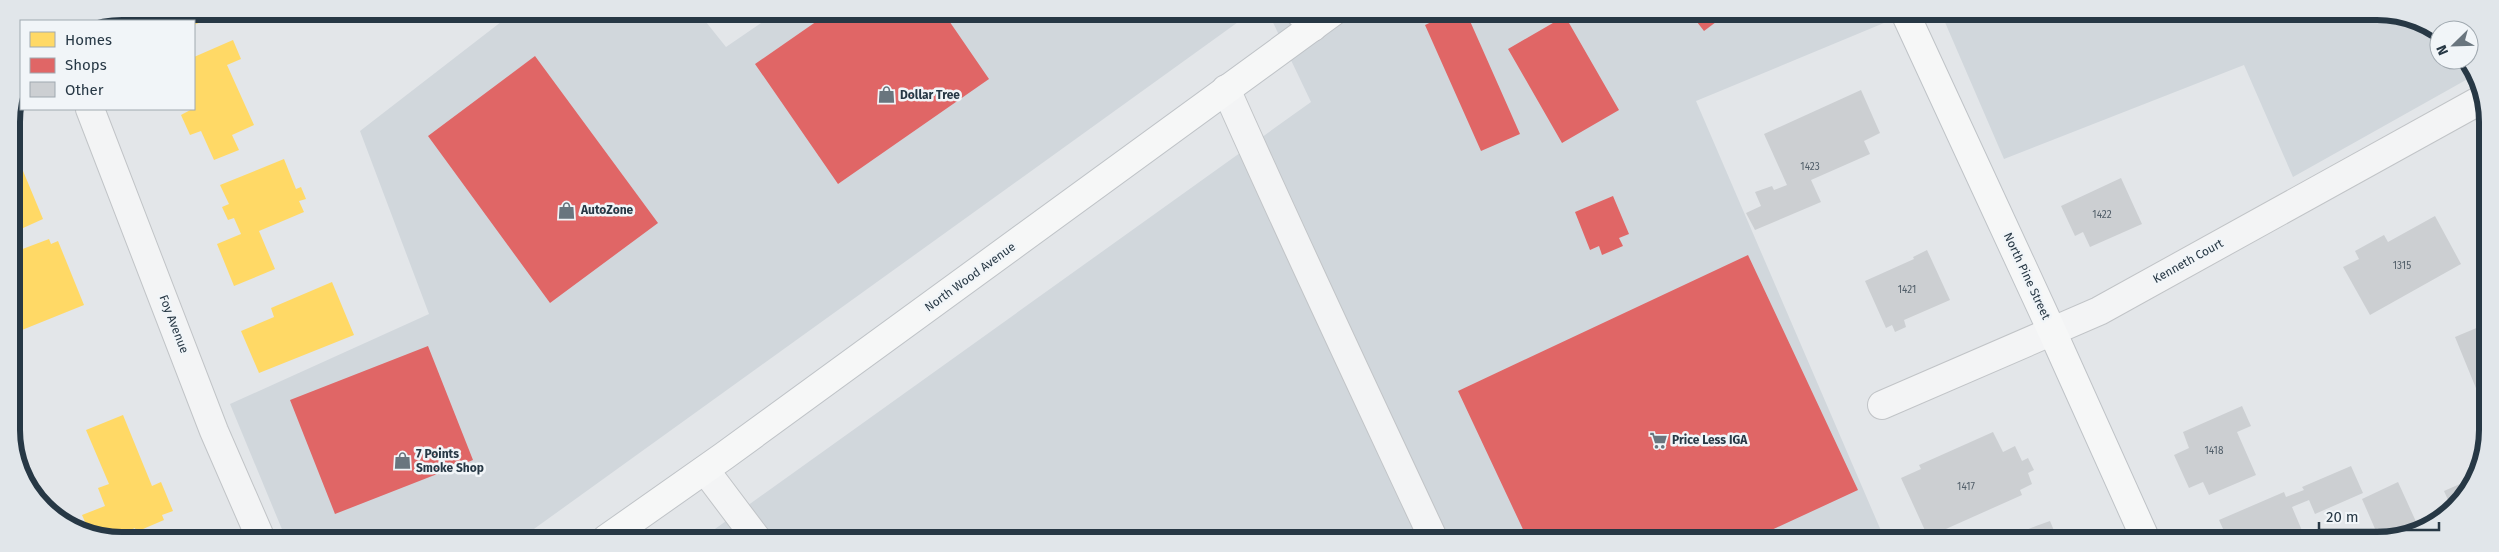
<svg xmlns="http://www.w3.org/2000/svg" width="2499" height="552" viewBox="0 0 2499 552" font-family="'Fira Sans',sans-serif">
	<rect width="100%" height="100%" fill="#e3e6e9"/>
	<!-- built -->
	<path fill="#d1d7dc" d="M 514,12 L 698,12 L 726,47 L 777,12 L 1252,12 L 520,539 L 286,539 L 230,404 L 429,314 L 360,131 Z
		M 1268,12 L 1908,13 L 1696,101 L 1885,540 L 701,539 L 1311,102 Z
		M 1941,13 L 2398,13 L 2439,35 L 2439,60 L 2464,60 L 2473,76 L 2293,177 L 2244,65 L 2004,159 Z"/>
	<!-- homes -->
	<path fill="#ffd966" d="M 141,11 L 213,11 L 215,16 L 194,25 L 194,21 L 146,21 Z
		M 233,40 L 241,59 L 227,65 L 254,125 L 232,135 L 239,150 L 214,160 L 201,131 L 190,135 L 181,115 L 194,108 L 194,57 Z
		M 16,154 L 43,219 L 12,233 L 12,156 Z
		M 284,159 L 296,189 L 301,187 L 306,199 L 299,201 L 304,212 L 259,231 L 275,269 L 234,286 L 217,244 L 241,234 L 234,218 L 228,220 L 222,207 L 229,204 L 220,185 Z
		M 49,239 L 51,244 L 58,241 L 84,305 L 17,332 L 13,322 L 12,253 Z
		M 332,282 L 354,335 L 259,373 L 241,331 L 274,317 L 271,308 Z
		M 123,415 L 152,486 L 161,482 L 173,511 L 162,515 L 164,520 L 136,532 L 135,528 L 110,539 L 101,539 L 90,533 L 82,515 L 105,506 L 98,488 L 109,484 L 86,430 Z"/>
	<!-- shops -->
	<path fill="#e06666" d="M 830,12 L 943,12 L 989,79 L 838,184 L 755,64 Z
		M 1453,12 L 1466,12 L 1520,134 L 1481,151 L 1425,25 Z
		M 1690,13 L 1728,13 L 1704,31 Z
		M 1565,16 L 1619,110 L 1562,143 L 1508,49 Z
		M 535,56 L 658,223 L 550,303 L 428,136 Z
		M 1613,196 L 1629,234 L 1619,238 L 1623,246 L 1602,255 L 1599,246 L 1590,250 L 1575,212 Z
		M 1748,255 L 1858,490 L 1750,540 L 1528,540 L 1458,391 Z
		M 428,346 L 473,460 L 335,514 L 290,400 Z"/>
	<!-- building -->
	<path fill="#cccfd2" d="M 1861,90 L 1880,133 L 1864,141 L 1870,154 L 1811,180 L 1821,202 L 1755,230 L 1746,213 L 1761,206 L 1755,192 L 1772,186 L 1774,190 L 1787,185 L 1764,134 Z
		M 2121,178 L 2142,224 L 2090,247 L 2083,232 L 2075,236 L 2061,206 Z
		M 2435,216 L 2461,264 L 2370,315 L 2343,267 L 2359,259 L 2355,251 L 2384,235 L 2388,242 Z
		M 1927,250 L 1950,300 L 1904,320 L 1906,327 L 1895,332 L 1892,325 L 1886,328 L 1865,281 L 1914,259 L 1913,257 Z
		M 2486,324 L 2486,396 L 2480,398 L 2455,337 Z
		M 2242,406 L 2251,426 L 2237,432 L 2256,475 L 2209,495 L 2203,482 L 2189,488 L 2174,455 L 2189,448 L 2183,432 Z
		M 1993,432 L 2003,452 L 2015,446 L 2022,461 L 2028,458 L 2034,470 L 2028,473 L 2032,484 L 2020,490 L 2022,495 L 1928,537 L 1901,478 L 1921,469 L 1919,465 Z
		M 2351,466 L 2363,493 L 2315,514 L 2309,500 L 2292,507 L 2306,540 L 2228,540 L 2219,520 L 2284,492 L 2286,497 L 2304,490 L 2302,487 Z
		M 2469,480 L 2452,509 L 2444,491 Z
		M 2398,482 L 2418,526 L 2384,541 L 2376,541 L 2379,538 L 2362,499 Z
		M 2050,521 L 2058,540 L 2002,540 L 2036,526 Z"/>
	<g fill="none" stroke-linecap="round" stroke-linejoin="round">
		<defs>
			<path id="minor" d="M 1299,12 L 1313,27
				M 1226,89 C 1293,240 1364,390 1434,540
				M 90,109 L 214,431 L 261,539
				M 1882,405 L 2099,311 L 2484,98
				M 705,470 L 757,539"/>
			<path id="major" d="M 1905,13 L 2052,331 L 2146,540
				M 606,539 L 724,456 L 1333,12"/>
		</defs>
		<!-- minor casing -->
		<use href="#minor" stroke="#c1c4c7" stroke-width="30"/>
		<!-- major casing -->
		<use href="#major" stroke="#bfc3c7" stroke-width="30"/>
		<!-- minor -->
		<use href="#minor" stroke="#f3f4f5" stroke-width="28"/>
		<!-- major -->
		<use href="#major" stroke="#f6f7f7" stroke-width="28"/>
	</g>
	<!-- icons -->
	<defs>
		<symbol id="shop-bare" viewBox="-9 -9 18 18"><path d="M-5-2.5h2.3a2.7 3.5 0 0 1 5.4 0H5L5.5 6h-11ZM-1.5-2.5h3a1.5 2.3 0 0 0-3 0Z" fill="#69757e" stroke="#f1f5f8" stroke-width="2.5" paint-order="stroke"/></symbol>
		<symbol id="supermarket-bare" viewBox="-9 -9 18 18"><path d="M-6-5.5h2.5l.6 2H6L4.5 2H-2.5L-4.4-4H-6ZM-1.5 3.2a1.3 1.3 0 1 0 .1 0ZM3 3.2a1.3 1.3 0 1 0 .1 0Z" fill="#69757e" stroke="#f1f5f8" stroke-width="2.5" paint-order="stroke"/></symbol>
	</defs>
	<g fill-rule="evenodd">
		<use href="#shop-bare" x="874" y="82" width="25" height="25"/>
		<use href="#shop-bare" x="554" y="198" width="25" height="25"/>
		<use href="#supermarket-bare" x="1646" y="428" width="25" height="25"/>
		<use href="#shop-bare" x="390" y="448" width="25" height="25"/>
	</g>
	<g text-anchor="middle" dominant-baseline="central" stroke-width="5" stroke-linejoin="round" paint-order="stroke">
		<!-- number labels -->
		<g font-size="10" fill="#515e69">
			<text x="1810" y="167">1423</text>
			<text x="2102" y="215">1422</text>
			<text x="2402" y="266">1315</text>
			<text x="1907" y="290">1421</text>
			<text x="2214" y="451">1418</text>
			<text x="1966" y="487">1417</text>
		</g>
		<!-- poi labels -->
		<g font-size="12" font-weight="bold" fill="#273845" stroke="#f1f5f8" text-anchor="start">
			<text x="900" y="95">Dollar Tree</text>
			<text x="581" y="210">AutoZone</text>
			<text x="1672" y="440">Price Less IGA</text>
			<text x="416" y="454">7 Points<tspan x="416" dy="14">Smoke Shop</tspan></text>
		</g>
		<!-- street labels -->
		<g font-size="12" fill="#273845" stroke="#f1f5f8">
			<text transform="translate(2188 261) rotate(-29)">Kenneth Court</text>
			<text transform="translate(2027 276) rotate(65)">North Pine Street</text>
			<text transform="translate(970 277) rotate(-36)">North Wood Avenue</text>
			<text transform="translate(174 324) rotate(69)">Foy Avenue</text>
		</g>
	</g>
	<!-- crop -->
	<path d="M0 0H2499V552H0ZM122 20H2377A102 102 0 0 1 2479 122V430A102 102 0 0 1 2377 532H122A102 102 0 0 1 20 430V122A102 102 0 0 1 122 20Z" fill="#e1e6ea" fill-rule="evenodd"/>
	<path fill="none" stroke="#273845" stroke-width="6" d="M122 20H2377A102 102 0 0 1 2479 122V430A102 102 0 0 1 2377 532H122A102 102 0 0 1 20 430V122A102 102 0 0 1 122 20Z"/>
	<!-- legend -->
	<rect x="20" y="20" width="175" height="90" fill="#f1f5f8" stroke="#a0a9b0"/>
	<rect x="30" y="32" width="25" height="15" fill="#ffd966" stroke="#a0a9b0"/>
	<text x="65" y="45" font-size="15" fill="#273845">Homes</text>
	<rect x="30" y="58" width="25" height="15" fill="#e06666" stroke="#a0a9b0"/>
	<text x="65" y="70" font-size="15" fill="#273845">Shops</text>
	<rect x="30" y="82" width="25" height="15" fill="#cccfd2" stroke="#a0a9b0"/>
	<text x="65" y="95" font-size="15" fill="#273845">Other</text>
	<!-- north arrow -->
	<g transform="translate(2454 45) rotate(247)"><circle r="24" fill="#f1f5f8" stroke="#a0a9b0"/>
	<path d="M0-4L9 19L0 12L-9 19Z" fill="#69757e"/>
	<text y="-8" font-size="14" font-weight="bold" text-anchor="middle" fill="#273845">N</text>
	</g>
	<!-- scale -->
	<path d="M2319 522v8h120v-8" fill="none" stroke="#273845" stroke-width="2.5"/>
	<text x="2326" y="522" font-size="15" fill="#273845" stroke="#f1f5f8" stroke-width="4" paint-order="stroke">20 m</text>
</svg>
